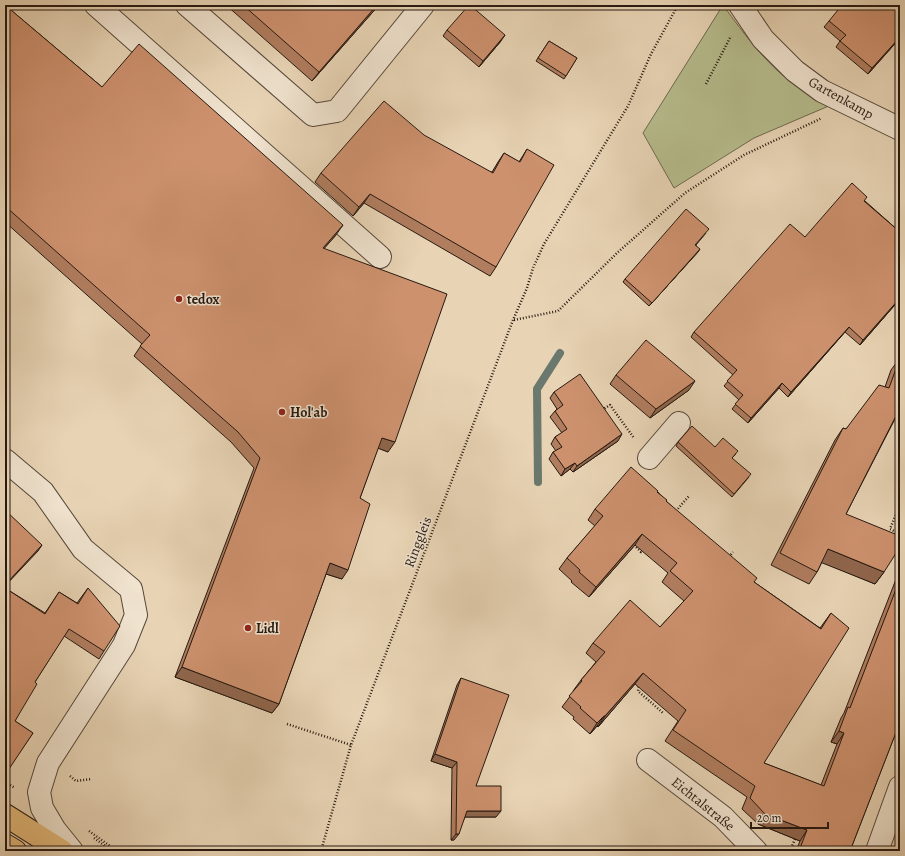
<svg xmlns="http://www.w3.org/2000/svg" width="905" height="856" viewBox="0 0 905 856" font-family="Alegreya,serif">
	<rect width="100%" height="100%" fill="#e8d4b5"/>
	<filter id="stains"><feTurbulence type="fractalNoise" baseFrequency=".005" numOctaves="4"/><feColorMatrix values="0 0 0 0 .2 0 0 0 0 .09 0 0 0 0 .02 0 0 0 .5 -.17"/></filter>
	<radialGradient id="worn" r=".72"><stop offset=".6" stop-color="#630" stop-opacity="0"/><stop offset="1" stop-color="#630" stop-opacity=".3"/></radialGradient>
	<!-- green -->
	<path fill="#b6bc8d" stroke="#6e6a4f" d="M 723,5 C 745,35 767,66 798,87 C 808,94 820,99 831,105 L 754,138 L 674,188 L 643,133 Z"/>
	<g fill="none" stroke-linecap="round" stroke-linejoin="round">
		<!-- stream -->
		<path stroke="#6a786d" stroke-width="8" d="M 538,482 L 537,389 L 560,353"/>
		<defs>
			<path id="minor" d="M 96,5 L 380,257
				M 187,5 L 313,115 L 337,111 L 423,5
				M 740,5 L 763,39 L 795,71 L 822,91 L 900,129
				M 649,458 L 679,423
				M 5,460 L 43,492 L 83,549 L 131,589 L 136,615 L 124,645 L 48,763 L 39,792 L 42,808 L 55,830 L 72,851
				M 648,760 L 723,817 L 756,851
				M 877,851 L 900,787"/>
			<path id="major" d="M 5,815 L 62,851
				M 5,845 L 15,851"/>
		</defs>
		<!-- minor casing -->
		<use href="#minor" stroke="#56483a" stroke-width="24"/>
		<!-- major casing -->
		<use href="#major" stroke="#261911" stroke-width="24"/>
		<!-- path -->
		<path stroke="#261911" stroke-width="2.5" stroke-dasharray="1 2" stroke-linecap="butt" d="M 706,84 L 731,36
			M 514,320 L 558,311 L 617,253 L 685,193 L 744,155 L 822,118
			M 602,410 L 610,405 L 634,438
			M 900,504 L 890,529 L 900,534
			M 676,511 L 689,496
			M 634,545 L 641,552 L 644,549
			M 729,557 L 733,552
			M 637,685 L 639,686 L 638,691 L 663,713
			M 287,724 L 351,745
			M 70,776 L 76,781 L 92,779
			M 5,782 L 15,788
			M 89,831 L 117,851
			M 94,838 L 112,851
			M 321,851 L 351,745 L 513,320 L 527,288 L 533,268 L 544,244 L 628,106 L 651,54 L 678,5
			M 790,851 L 795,839"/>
		<!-- minor -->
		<use href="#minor" stroke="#f0e3cf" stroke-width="22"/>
		<!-- major -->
		<use href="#major" stroke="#e4ba7a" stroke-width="22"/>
	</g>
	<!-- wall -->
	<path fill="#b07d5f" stroke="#261911" d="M 5,5 L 102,87 L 336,235 L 324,248 L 388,452 L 378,448 L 360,498 L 342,579 L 326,574 L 279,704 L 272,713 L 175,677 L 254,468 L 231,442 L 134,356 L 142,344 L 5,222 Z
		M 226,5 L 379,5 L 312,81 Z
		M 900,5 L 900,38 L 868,74 L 836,47 L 840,41 L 824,27 L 829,21 Z
		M 447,30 L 501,41 L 479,67 L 443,36 Z
		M 549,41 L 577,58 L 564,79 L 536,61 Z
		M 527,149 L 496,267 L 490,276 L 364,203 L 353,216 L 315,182 L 321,173 L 492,172 L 498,162 L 504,153 L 519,162 Z
		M 865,201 L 900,232 L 900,299 L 860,345 L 845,332 L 788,397 L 779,388 L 748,423 L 732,409 L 739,400 L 724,386 L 733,375 L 691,337 L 694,332 L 805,237 Z
		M 706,233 L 696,245 L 698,252 L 649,306 L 623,282 L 625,279 Z
		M 900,358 L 900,418 L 896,417 L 846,514 L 884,572 L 875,584 L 822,562 L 817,572 L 809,584 L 771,565 L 835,440 L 843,428 L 846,429 L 885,387 L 891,370 Z
		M 616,375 L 689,390 L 650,418 L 610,384 Z
		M 554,392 L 618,441 L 573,472 L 570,469 L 561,476 L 549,459 L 553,452 L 556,451 L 551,444 L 555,437 L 562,433 L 550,417 L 555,411 L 557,409 L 550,398 Z
		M 678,442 L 715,447 L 736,454 L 732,458 L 749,477 L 732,497 L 676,446 Z
		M 658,492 L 666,501 L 754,582 L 820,628 L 831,613 L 764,763 L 821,785 L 837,744 L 831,742 L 841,718 L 844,713 L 900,569 L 900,722 L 850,851 L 796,851 L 800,841 L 758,824 L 742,809 L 747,797 L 665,741 L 678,721 L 635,684 L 598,727 L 597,726 L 590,734 L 573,719 L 574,717 L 562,707 L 574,691 L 573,691 L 581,680 L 596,662 L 586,653 L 593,643 L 660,627 L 684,601 L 662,582 L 668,573 L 635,545 L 589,597 L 571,582 L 572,581 L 559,569 L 567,558 L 595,526 L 588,520 L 595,509 Z
		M 5,588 L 45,613 L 59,592 L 77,603 L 88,588 L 104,651 L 99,659 L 64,636 L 35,682 L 15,721 L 33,733 L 5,774 Z
		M 461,678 L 476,786 L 496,817 L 465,817 L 454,840 L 451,840 L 452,768 L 431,761 L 457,685 Z"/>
	<!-- shaded-wall -->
	<path fill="#90664d" stroke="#261911" d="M 377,5 L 379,5 L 312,81 L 319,72 Z
		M 505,35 L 501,41 L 479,67 L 483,61 Z
		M 900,37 L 900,38 L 868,74 L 872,68 Z
		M 370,194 L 364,203 L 353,216 L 359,207 Z
		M 343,225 L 336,235 L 316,258 L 323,248 Z
		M 700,249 L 698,252 L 649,306 L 652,303 Z
		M 900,298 L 900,299 L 860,345 L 863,340 Z
		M 849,327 L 845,332 L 788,397 L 791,392 Z
		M 695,381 L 689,390 L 650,418 L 656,409 Z
		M 782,383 L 779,388 L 748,423 L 751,418 Z
		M 900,407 L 900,418 L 894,416 Z
		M 622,434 L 618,441 L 573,472 L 577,466 Z
		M 382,438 L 395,442 L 388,452 L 375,447 Z
		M 575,463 L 570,469 L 561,476 L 565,469 Z
		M 642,534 L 635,545 L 589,597 L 596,587 Z
		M 42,545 L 38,551 L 5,586 L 5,585 Z
		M 828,549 L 884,572 L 875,584 L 820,562 Z
		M 330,563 L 348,570 L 342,579 L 323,573 Z
		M 182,667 L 279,704 L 272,713 L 175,677 Z
		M 643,673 L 635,684 L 598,727 L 605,716 Z
		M 604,716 L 597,726 L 590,734 L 597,723 Z
		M 839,731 L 844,733 L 837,744 L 831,742 Z
		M 435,754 L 457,762 L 452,768 L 431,761 Z
		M 467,811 L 501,811 L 496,817 L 463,817 Z
		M 765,814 L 807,830 L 800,841 L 758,824 Z
		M 456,834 L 459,834 L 454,840 L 451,840 Z"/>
	<!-- building -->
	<path fill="#cd916e" stroke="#261911" d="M 5,5 L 102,87 L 139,44 L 343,225 L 323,248 L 447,294 L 395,442 L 382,438 L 360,498 L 370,504 L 348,570 L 330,563 L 279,704 L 182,667 L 260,458 L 238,432 L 140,346 L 150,335 L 5,206 Z
		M 243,5 L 377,5 L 319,72 Z
		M 469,5 L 470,5 L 505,35 L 483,61 L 447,30 Z
		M 842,5 L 900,5 L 900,37 L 872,68 L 840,41 L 846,35 L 829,21 Z
		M 549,41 L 577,58 L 566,76 L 538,58 Z
		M 384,101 L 424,135 L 493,173 L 504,153 L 520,162 L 527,149 L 554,165 L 496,267 L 370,194 L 359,207 L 321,173 Z
		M 852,183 L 867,197 L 864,201 L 900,232 L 900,298 L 863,340 L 849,327 L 791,392 L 782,383 L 751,418 L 735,404 L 743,395 L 727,381 L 737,370 L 694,332 L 790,224 L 805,237 Z
		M 686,209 L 709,229 L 695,245 L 700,249 L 652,303 L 625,279 Z
		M 646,340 L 695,381 L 656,409 L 616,375 Z
		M 900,358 L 900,408 L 846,514 L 900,536 L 900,547 L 884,572 L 828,549 L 817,572 L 780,553 L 843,428 L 846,429 L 879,385 L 889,388 Z
		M 580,374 L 622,434 L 577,466 L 575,463 L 565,469 L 553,452 L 562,447 L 555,437 L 567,429 L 555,411 L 563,405 L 554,392 Z
		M 692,426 L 715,447 L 723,438 L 738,451 L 732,458 L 751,474 L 734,494 L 678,442 Z
		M 631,467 L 658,491 L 657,492 L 667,500 L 666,501 L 757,578 L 754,582 L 821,629 L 831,613 L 849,628 L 764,763 L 824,786 L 844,733 L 839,731 L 848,707 L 850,708 L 900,579 L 900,722 L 850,851 L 799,851 L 807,830 L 765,814 L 750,798 L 755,786 L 673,730 L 686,710 L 643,673 L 605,716 L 604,716 L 597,723 L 580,708 L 581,707 L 569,696 L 582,681 L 581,680 L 605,652 L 593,643 L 630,600 L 660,627 L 693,591 L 670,571 L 677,563 L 642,534 L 596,587 L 579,572 L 580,570 L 567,558 L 603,516 L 595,509 Z
		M 5,510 L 42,545 L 5,585 Z
		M 5,588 L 45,614 L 59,592 L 78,604 L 88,588 L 120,626 L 104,651 L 69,629 L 35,682 L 37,684 L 15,721 L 33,733 L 9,769 L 5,766 L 5,624 L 9,617 L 5,614 Z
		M 461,678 L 509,695 L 476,786 L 501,786 L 501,811 L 467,811 L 459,834 L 456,834 L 457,762 L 435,754 Z"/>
	<!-- markers -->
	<g fill="#8f2418" stroke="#f0e3cf" stroke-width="1.5">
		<circle cx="179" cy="299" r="4"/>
		<circle cx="282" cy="412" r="4"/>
		<circle cx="248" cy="628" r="4"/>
	</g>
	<g text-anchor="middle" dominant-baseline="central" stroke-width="3" stroke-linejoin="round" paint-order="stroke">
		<!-- street labels -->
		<g font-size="14" fill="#261911" stroke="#f0e3cf">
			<text transform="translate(841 98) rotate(29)">Gartenkamp</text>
			<text transform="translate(418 542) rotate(-69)">Ringgleis</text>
			<text transform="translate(703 804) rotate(39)">Eichtalstraße</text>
		</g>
		<!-- poi labels -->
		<g font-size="14" font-weight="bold" fill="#261911" stroke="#f0e3cf" text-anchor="start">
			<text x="187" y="299">tedox</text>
			<text x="290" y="412">Hol'ab</text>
			<text x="256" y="628">Lidl</text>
		</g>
	</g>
	<!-- margin -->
	<rect width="905" height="856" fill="none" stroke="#e8d4b5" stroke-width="20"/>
	<rect x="6" y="6" width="893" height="844" fill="none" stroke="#261911" stroke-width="2"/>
	<rect x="10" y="10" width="885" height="836" fill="none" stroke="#261911"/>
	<!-- scale -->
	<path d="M751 822v6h77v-6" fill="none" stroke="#261911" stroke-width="2"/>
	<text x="757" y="822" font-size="12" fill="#261911" stroke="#f0e3cf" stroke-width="3" paint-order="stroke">20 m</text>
	<rect width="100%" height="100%" filter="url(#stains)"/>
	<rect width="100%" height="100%" fill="url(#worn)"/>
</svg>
